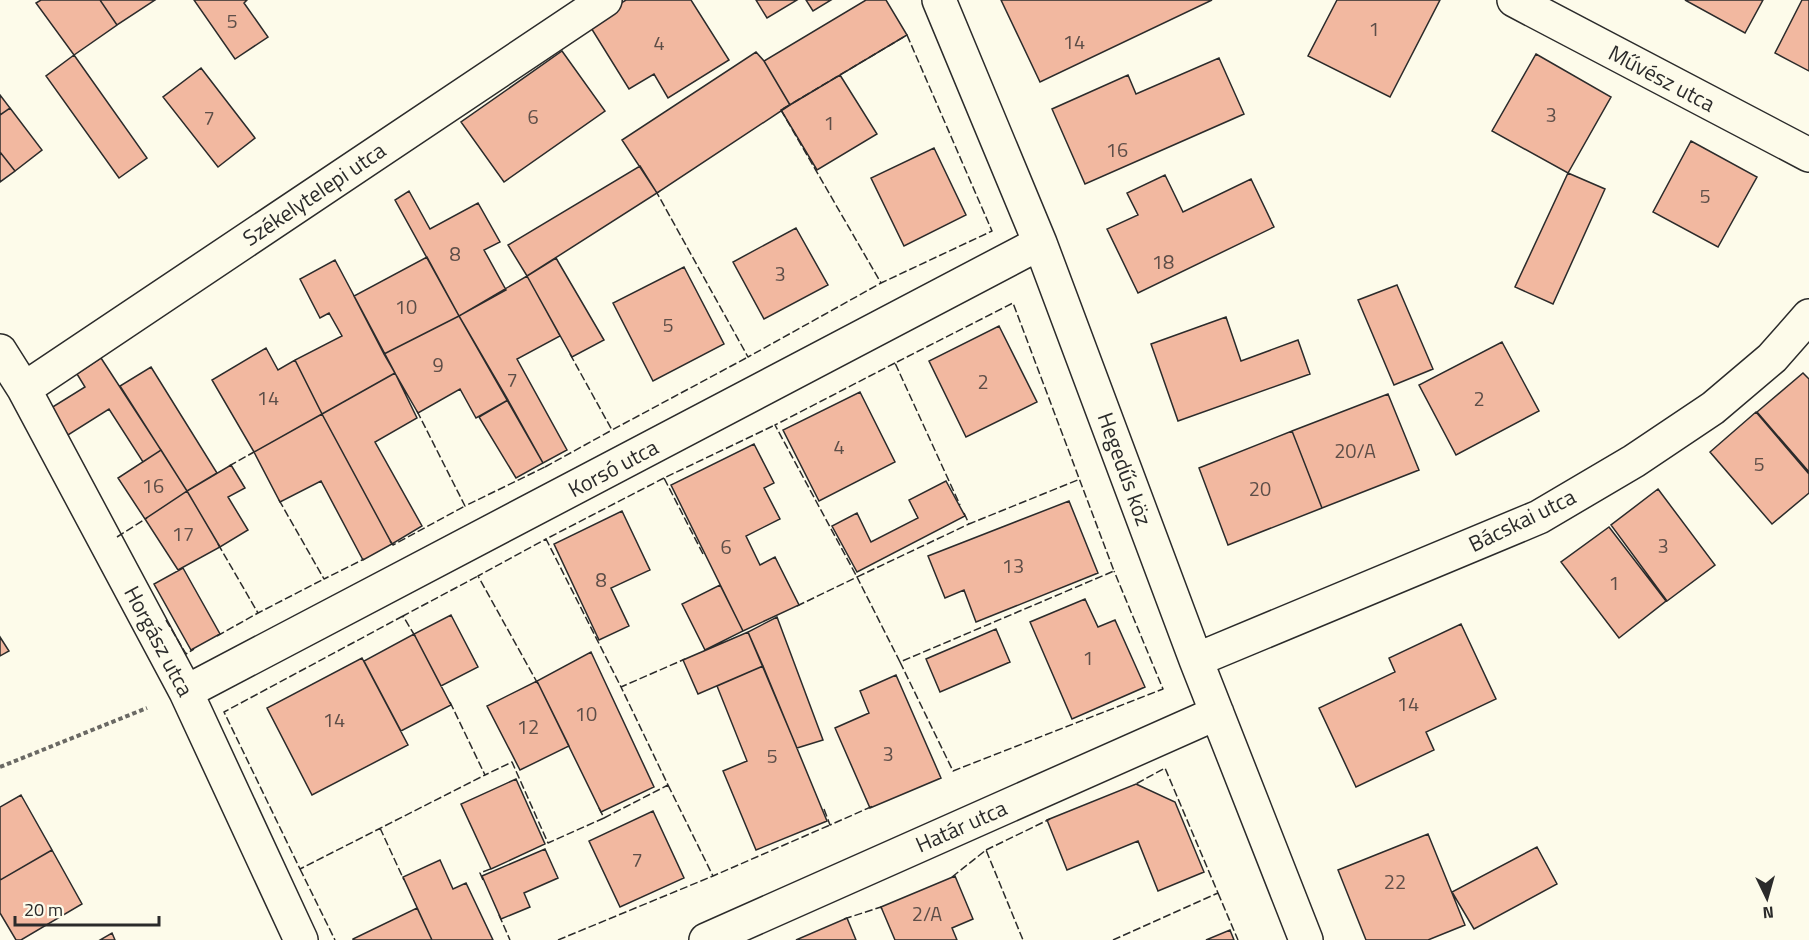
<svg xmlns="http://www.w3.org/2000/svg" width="1809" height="940" viewBox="0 0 1809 940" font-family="'Titillium Web',sans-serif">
	<rect width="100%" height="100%" fill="#fdfbea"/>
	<!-- building -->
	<path fill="#f2b8a0" stroke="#2b2b2b" stroke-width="1.5" d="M 41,0 L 100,0 L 117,25 L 74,55 L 36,3 Z
		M 100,0 L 155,0 L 117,25 Z
		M 194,0 L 247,0 L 244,3 L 268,37 L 235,59 Z
		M 626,0 L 691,0 L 729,60 L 668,98 L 654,74 L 629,89 L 588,23 Z
		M 756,0 L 797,0 L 767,18 Z
		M 806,0 L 831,0 L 813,11 Z
		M 866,0 L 886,0 L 907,35 L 790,105 L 764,61 Z
		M 1001,0 L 1212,0 L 1040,82 Z
		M 1337,0 L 1440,0 L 1390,97 L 1308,56 Z
		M 1685,0 L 1763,0 L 1745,33 Z
		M 1802,0 L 1809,0 L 1809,71 L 1775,53 Z
		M 562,51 L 605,111 L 504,182 L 461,122 Z
		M 756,52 L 764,61 L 790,105 L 657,193 L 622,140 Z
		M 1536,54 L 1611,97 L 1568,173 L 1492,131 Z
		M 74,55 L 147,158 L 119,178 L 46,76 Z
		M 1219,58 L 1244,114 L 1085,184 L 1052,109 L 1128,75 L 1136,94 Z
		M 201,68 L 255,138 L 218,167 L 163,97 Z
		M 840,75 L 877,134 L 817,170 L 781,110 Z
		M 0,95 L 10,108 L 0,115 Z
		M 10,108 L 42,150 L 15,171 L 0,152 L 0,115 Z
		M 1691,141 L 1757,177 L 1718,247 L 1653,212 Z
		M 934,148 L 966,215 L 904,246 L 871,178 Z
		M 0,152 L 15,171 L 0,182 Z
		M 640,166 L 657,193 L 527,276 L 508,245 Z
		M 1568,173 L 1605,189 L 1553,304 L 1515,287 Z
		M 1165,175 L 1183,212 L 1251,179 L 1274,227 L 1138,293 L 1107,229 L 1138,215 L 1127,193 Z
		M 409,191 L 430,229 L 478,203 L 500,242 L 484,250 L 506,290 L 459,316 L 395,200 Z
		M 796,228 L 828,285 L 764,319 L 733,262 Z
		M 427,257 L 459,316 L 384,354 L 354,296 Z
		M 556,258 L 604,340 L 572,357 L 527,276 Z
		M 335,260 L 395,373 L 322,414 L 295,360 L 342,336 L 329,313 L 320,318 L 300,279 Z
		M 684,267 L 724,344 L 653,381 L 613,303 Z
		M 527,276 L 560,336 L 517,359 L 567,450 L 543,463 L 459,316 Z
		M 1397,285 L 1433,369 L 1394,385 L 1358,300 Z
		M 459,316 L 508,400 L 476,418 L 460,389 L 418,413 L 384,354 Z
		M 1226,317 L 1241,361 L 1298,340 L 1310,374 L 1178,421 L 1151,344 Z
		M 999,326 L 1037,402 L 966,437 L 929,361 Z
		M 1502,342 L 1539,411 L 1456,455 L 1419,385 Z
		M 266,348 L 278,370 L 295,360 L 322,414 L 254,452 L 212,380 Z
		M 101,358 L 161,450 L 143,462 L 109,409 L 68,435 L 51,408 L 85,387 L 77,374 Z
		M 151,367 L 217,473 L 187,491 L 120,386 Z
		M 395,373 L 417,418 L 375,442 L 422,526 L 392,544 L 322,414 Z
		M 1803,373 L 1809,379 L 1809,472 L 1757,412 Z
		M 860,392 L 895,462 L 819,501 L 783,430 Z
		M 1388,394 L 1419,470 L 1322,508 L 1292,431 Z
		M 508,400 L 543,463 L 516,478 L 479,417 Z
		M 1756,412 L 1809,474 L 1809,493 L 1772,524 L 1710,452 Z
		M 322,414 L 392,544 L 363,560 L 321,481 L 280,502 L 254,452 Z
		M 1292,431 L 1322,508 L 1228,545 L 1199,468 Z
		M 754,444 L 774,483 L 764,488 L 780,519 L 746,536 L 760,565 L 775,557 L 799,605 L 743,631 L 671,485 Z
		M 161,450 L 187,491 L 145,519 L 118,478 Z
		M 231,465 L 245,488 L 228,497 L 248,530 L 220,547 L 187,491 Z
		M 946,481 L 965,516 L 857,572 L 832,526 L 857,513 L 871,542 L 918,518 L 909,500 Z
		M 1658,489 L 1715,565 L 1667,601 L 1611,525 Z
		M 187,491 L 220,547 L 178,570 L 145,519 Z
		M 1069,501 L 1098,573 L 976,622 L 964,590 L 945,598 L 928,556 Z
		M 622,511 L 650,570 L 611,588 L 629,626 L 599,640 L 554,544 Z
		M 1609,527 L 1666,601 L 1619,638 L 1561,562 Z
		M 183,568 L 220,634 L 191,650 L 154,584 Z
		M 720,585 L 743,631 L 705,650 L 682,604 Z
		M 1085,599 L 1098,627 L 1115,620 L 1145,687 L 1072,719 L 1030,622 Z
		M 451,615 L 478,667 L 441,686 L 414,634 Z
		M 777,617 L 823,740 L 797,748 L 748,632 Z
		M 1461,624 L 1496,699 L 1426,732 L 1434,750 L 1356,787 L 1319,708 L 1395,672 L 1389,658 Z
		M 996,629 L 1010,662 L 940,692 L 926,659 Z
		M 748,632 L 763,666 L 698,694 L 683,660 Z
		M 414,634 L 451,705 L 401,731 L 364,661 Z
		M 0,637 L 9,651 L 0,656 Z
		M 591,652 L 654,787 L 601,812 L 537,681 Z
		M 362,658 L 408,745 L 312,795 L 267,708 Z
		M 763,666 L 827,821 L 756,850 L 723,771 L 747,761 L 717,686 Z
		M 896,675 L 941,778 L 870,808 L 835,728 L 869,713 L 860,691 Z
		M 537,681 L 569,746 L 520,770 L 487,706 Z
		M 516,779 L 545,844 L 491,869 L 461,804 Z
		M 1136,784 L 1175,802 L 1204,872 L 1158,891 L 1138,841 L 1067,870 L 1047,820 Z
		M 21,795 L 52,850 L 0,880 L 0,807 Z
		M 653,811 L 684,878 L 620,907 L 589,841 Z
		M 1428,834 L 1465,925 L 1428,940 L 1366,940 L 1338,870 Z
		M 1537,847 L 1557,884 L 1474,929 L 1452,892 Z
		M 545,849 L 558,878 L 524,893 L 530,907 L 501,919 L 482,876 Z
		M 52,850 L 82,904 L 21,940 L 16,940 L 0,913 L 0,880 Z
		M 440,860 L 453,889 L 466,883 L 493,940 L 432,940 L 403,877 Z
		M 955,876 L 973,919 L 952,928 L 957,940 L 895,940 L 881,907 Z
		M 417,908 L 432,940 L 353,940 L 353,939 Z
		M 847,918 L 856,940 L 796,940 Z
		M 1230,930 L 1234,940 L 1206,940 Z
		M 112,933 L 115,940 L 100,940 Z"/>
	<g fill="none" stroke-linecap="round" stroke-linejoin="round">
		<defs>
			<path id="minor" d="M 939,0 L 1040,243 L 1196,660 L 1306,940
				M 1514,0 L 1809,155
				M 0,351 L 24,389 L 186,692 L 301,940
				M 24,389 L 605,0
				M 1196,660 L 1539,517 L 1634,461 L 1713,408 L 1772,358 L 1809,316
				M 186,692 L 1040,243
				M 706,940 L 1217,713"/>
		</defs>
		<!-- minor casing -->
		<use href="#minor" stroke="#2b2b2b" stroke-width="36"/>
		<!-- path -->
		<path stroke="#6a6964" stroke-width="4" stroke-dasharray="4.5 3" stroke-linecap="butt" d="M 0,767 L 147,708"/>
		<!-- minor -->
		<use href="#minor" stroke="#fdfbea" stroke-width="33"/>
		<!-- fence -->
		<path stroke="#2b2b2b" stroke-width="1.5" stroke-dasharray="8 3" stroke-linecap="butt" d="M 907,35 L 992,231 L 881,283 L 781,110 Z
			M 660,191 L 657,193 L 748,357 L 881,283
			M 570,354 L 612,430 L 748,357
			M 895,363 L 775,425 L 857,577 L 969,524
			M 417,411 L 465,506 L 545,467
			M 229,466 L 254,452
			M 545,467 L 612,430
			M 664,478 L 546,539 L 621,687 L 685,659
			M 279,500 L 324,579 L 364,559
			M 964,513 L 969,524 L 1080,479
			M 117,537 L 147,518
			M 390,541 L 393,545 L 465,506
			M 218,544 L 258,613 L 324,579
			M 703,554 L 664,478 L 775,425
			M 797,606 L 857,577 L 900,662 L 1114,571 L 1013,303 L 895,363 L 960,505
			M 403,616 L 224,712 L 300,869 L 485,775
			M 166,620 L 186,654 L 194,649
			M 217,636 L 258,613
			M 415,636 L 403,616 L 478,576
			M 900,662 L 953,771 L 1163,689 L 1114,571
			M 538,684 L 478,576 L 546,539
			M 450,702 L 485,775 L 512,762 L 548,843 L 604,818
			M 668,785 L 713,876 L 830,825
			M 599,808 L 604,818 L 668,785 L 621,687
			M 824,809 L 830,825 L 873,806
			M 380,828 L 404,880
			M 986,850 L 1050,819
			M 300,869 L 335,940
			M 952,877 L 986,850 L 1023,940
			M 483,880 L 480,873 L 493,868
			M 1218,893 L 1238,940
			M 499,915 L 510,940
			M 844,919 L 881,907 L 882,910
			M 558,940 L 713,876
			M 1113,940 L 1218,893 L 1165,768 L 1134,785"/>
	</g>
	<g text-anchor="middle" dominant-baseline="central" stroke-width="4.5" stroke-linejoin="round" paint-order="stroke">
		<!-- number labels -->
		<g font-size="20" fill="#5d4e48">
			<text x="232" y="20">5</text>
			<text x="1374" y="28">1</text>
			<text x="1074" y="41">14</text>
			<text x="659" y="42">4</text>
			<text x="1551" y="114">3</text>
			<text x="533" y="116">6</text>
			<text x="209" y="117">7</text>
			<text x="829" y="122">1</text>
			<text x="1117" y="149">16</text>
			<text x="1705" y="195">5</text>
			<text x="455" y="253">8</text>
			<text x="1163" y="261">18</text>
			<text x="780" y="273">3</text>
			<text x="406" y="306">10</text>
			<text x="668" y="324">5</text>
			<text x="438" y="364">9</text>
			<text x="512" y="379">7</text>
			<text x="983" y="381">2</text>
			<text x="268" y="397">14</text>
			<text x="1479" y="398">2</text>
			<text x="839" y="446">4</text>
			<text x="1355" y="450">20/A</text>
			<text x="1759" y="463">5</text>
			<text x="153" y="485">16</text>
			<text x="1260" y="488">20</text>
			<text x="183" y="533">17</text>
			<text x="1663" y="545">3</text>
			<text x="726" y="546">6</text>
			<text x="1013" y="565">13</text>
			<text x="601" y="579">8</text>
			<text x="1614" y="582">1</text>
			<text x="1088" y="657">1</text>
			<text x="1408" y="703">14</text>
			<text x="586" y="713">10</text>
			<text x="334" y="719">14</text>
			<text x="528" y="726">12</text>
			<text x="888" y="753">3</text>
			<text x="772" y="755">5</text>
			<text x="637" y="859">7</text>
			<text x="1395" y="881">22</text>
			<text x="927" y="913">2/A</text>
		</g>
		<!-- street labels -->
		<g font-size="22" fill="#2b2b2b" stroke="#fdfbea">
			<text transform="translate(1662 78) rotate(28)">Művész utca</text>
			<text transform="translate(314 194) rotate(-34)">Székelytelepi utca</text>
			<text transform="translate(613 468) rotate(-28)">Korsó utca</text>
			<text transform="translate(1125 469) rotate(70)">Hegedűs köz</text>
			<text transform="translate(1522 520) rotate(-26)">Bácskai utca</text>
			<text transform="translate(159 641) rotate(62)">Horgász utca</text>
			<text transform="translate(961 826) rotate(-24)">Határ utca</text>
		</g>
	</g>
	<!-- north arrow -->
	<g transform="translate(1767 898) rotate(175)" stroke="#fdfbea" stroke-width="4.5" paint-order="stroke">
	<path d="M0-4.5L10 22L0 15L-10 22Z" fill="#2b2b2b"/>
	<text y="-9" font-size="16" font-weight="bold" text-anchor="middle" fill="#2b2b2b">N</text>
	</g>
	<!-- scale -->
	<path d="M15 916v9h144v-9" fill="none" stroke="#2b2b2b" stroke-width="3"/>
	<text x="24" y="916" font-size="18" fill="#2b2b2b" stroke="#fdfbea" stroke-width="4.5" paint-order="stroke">20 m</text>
</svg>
